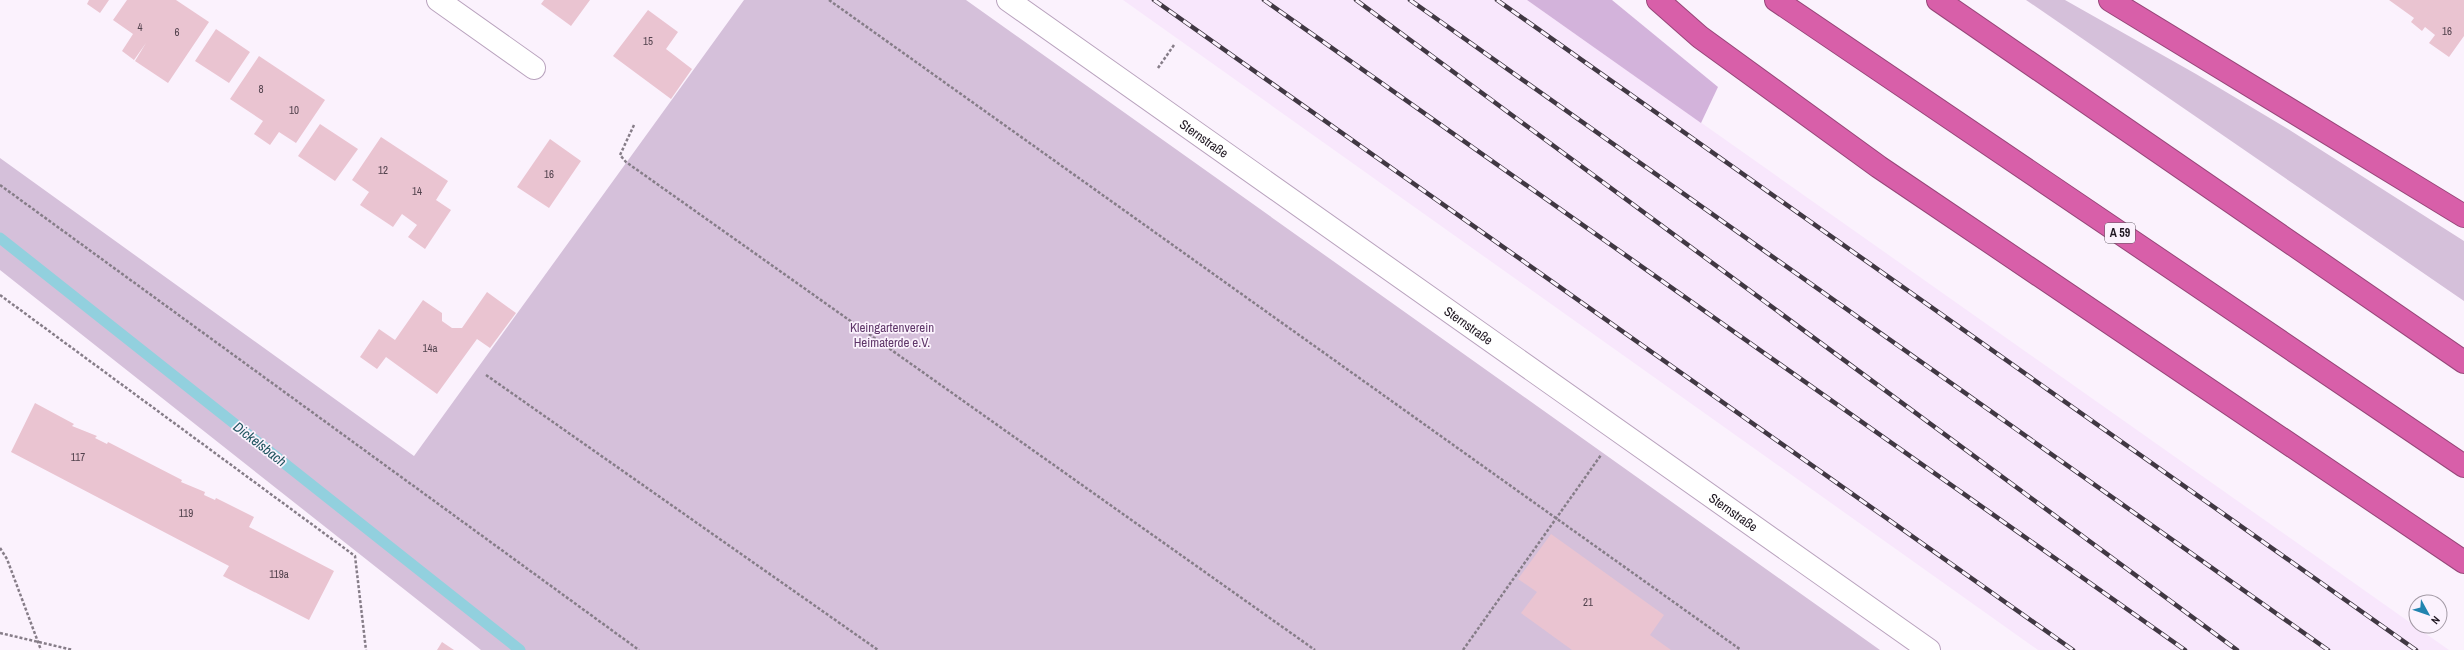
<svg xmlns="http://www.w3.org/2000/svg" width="2464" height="650" viewBox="0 0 2464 650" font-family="'Archivo Narrow',sans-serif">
	<rect width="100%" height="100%" fill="#fbf2fd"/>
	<!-- built -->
	<path fill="#f8e7fc" d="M 1123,0 L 1527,0 L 2449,650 L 2038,650 Z"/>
	<!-- green -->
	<path fill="#d5c0da" d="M 744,0 L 966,0 L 1880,650 L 481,650 L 0,270 L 0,158 L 414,456 Z
		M 2026,0 L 2065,0 L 2196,74 L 2288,129 L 2464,241 L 2464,301 Z"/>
	<!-- forest -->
	<path fill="#d3b3db" d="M 1527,0 L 1612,0 L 1718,87 L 1701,123 Z"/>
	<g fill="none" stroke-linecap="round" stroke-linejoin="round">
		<!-- stream -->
		<path stroke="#92d0de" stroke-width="11" d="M 0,238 L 520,650"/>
	</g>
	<!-- building -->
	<path fill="#eac4d1" d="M 89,0 L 109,0 L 100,13 L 87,4 Z
		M 127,0 L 176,0 L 209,22 L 168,83 L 135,61 L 146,43 L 134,60 L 122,51 L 133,34 L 113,20 Z
		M 544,0 L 590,0 L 571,26 L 541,4 Z
		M 2389,0 L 2464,0 L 2464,36 L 2449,57 L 2429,43 L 2435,35 L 2425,27 L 2422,31 L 2411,22 L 2414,18 Z
		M 648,10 L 678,32 L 666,49 L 692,69 L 671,99 L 613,56 Z
		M 216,29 L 250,52 L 229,83 L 195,61 Z
		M 259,56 L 325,100 L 296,143 L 279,132 L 270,145 L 254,134 L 263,121 L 230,99 Z
		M 320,124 L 358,149 L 335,181 L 298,156 Z
		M 381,137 L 448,181 L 436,200 L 451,210 L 425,249 L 408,237 L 417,225 L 402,214 L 393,227 L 360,205 L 369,192 L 352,180 Z
		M 550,139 L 581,161 L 549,208 L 517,187 Z
		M 487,292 L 516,313 L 490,348 L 477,339 L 437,394 L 386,357 L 377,369 L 360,357 L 379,329 L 395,340 L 423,300 L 442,313 L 442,321 L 452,328 L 462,328 Z
		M 35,403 L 74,424 L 72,426 L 97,436 L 95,438 L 107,444 L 108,442 L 182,480 L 181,482 L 205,492 L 204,495 L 215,500 L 216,498 L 254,517 L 249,527 L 334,571 L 309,620 L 223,576 L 229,566 L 11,452 Z
		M 1551,534 L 1664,615 L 1650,635 L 1671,650 L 1572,650 L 1521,613 L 1537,592 L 1518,579 Z
		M 442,642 L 454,650 L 437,650 Z"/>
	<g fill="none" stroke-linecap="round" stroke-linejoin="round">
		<defs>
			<g id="minor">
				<path d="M 438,0 L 534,68"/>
				<path id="s1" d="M 1008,0 L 1929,650"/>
			</g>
			<path id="motorway" d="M 1658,0 L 1700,37 L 1879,167 L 2464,562
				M 1776,0 L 2464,466
				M 1938,0 L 2464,362
				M 2110,0 L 2464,216"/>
		</defs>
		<!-- minor casing -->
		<use href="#minor" stroke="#b9a3be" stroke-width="24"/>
		<!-- motorway casing -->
		<use href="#motorway" stroke="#974679" stroke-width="24"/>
		<!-- path -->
		<path stroke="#867d88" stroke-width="2.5" stroke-dasharray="3 2" stroke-linecap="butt" d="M 829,0 L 1741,650
			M 1158,68 L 1174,45
			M 634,125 L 620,155 L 626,162 L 1315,650
			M 0,185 L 639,650
			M 0,295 L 355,556 L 366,650
			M 486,375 L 878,650
			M 0,548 L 7,559 L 41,650
			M 0,633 L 73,650
			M 1463,650 L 1601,455"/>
		<!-- minor -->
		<use href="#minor" stroke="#fff" stroke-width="22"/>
		<!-- motorway -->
		<use href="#motorway" stroke="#d85fa9" stroke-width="22"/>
		<defs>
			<path id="rail" d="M 1154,0 L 2073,650
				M 1264,0 L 2185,650
				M 1356,0 L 2237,650
				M 1410,0 L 2328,650
				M 1497,0 L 2416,650"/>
		</defs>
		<!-- rail casing -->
		<use href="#rail" stroke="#413843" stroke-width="4.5"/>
		<!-- rail -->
		<use href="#rail" stroke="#fbf2fd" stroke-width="3" stroke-dasharray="9" stroke-linecap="butt"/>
	</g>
	<g text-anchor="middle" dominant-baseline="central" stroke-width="3.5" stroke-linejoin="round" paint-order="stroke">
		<!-- number labels -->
		<g font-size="11" fill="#52424d">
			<text x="140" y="27">4</text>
			<text x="2447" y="31">16</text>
			<text x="177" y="32">6</text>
			<text x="648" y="41">15</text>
			<text x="261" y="89">8</text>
			<text x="294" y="110">10</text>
			<text x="383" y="170">12</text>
			<text x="549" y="174">16</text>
			<text x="417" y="191">14</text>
			<text x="430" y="348">14a</text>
			<text x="78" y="457">117</text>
			<text x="186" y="513">119</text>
			<text x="279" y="574">119a</text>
			<text x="1588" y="602">21</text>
		</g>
		<!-- shield labels -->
		<rect fill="#fbf2fd" stroke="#615963" stroke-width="1" x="2105" y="223" width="30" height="20" rx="3"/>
		<g font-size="12" font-weight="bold" fill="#1f1721">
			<text x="2120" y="233">A 59</text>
		</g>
		<!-- street labels -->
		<g font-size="13" fill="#1f1721" stroke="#fbf2fd">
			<text stroke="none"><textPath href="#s1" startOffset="240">Sternstraße</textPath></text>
			<text stroke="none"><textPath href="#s1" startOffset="564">Sternstraße</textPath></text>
			<text stroke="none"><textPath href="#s1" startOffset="888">Sternstraße</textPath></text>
		</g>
		<!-- park labels -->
		<g font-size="13" fill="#5f3669" stroke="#fbf2fd">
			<text x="892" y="327">Kleingartenverein<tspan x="892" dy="15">Heimaterde e.V.</tspan></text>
		</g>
		<!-- water labels -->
		<g font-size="14" font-style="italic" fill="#205560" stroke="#fbf2fd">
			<text transform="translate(260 444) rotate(38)">Dickelsbach</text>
		</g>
	</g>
	<!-- north arrow -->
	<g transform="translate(2428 614) rotate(130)"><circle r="19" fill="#fbf2fd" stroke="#a39aa5"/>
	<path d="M0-3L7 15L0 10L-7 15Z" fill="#2184af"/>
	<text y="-6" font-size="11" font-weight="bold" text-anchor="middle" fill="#1f1721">N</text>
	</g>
</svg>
